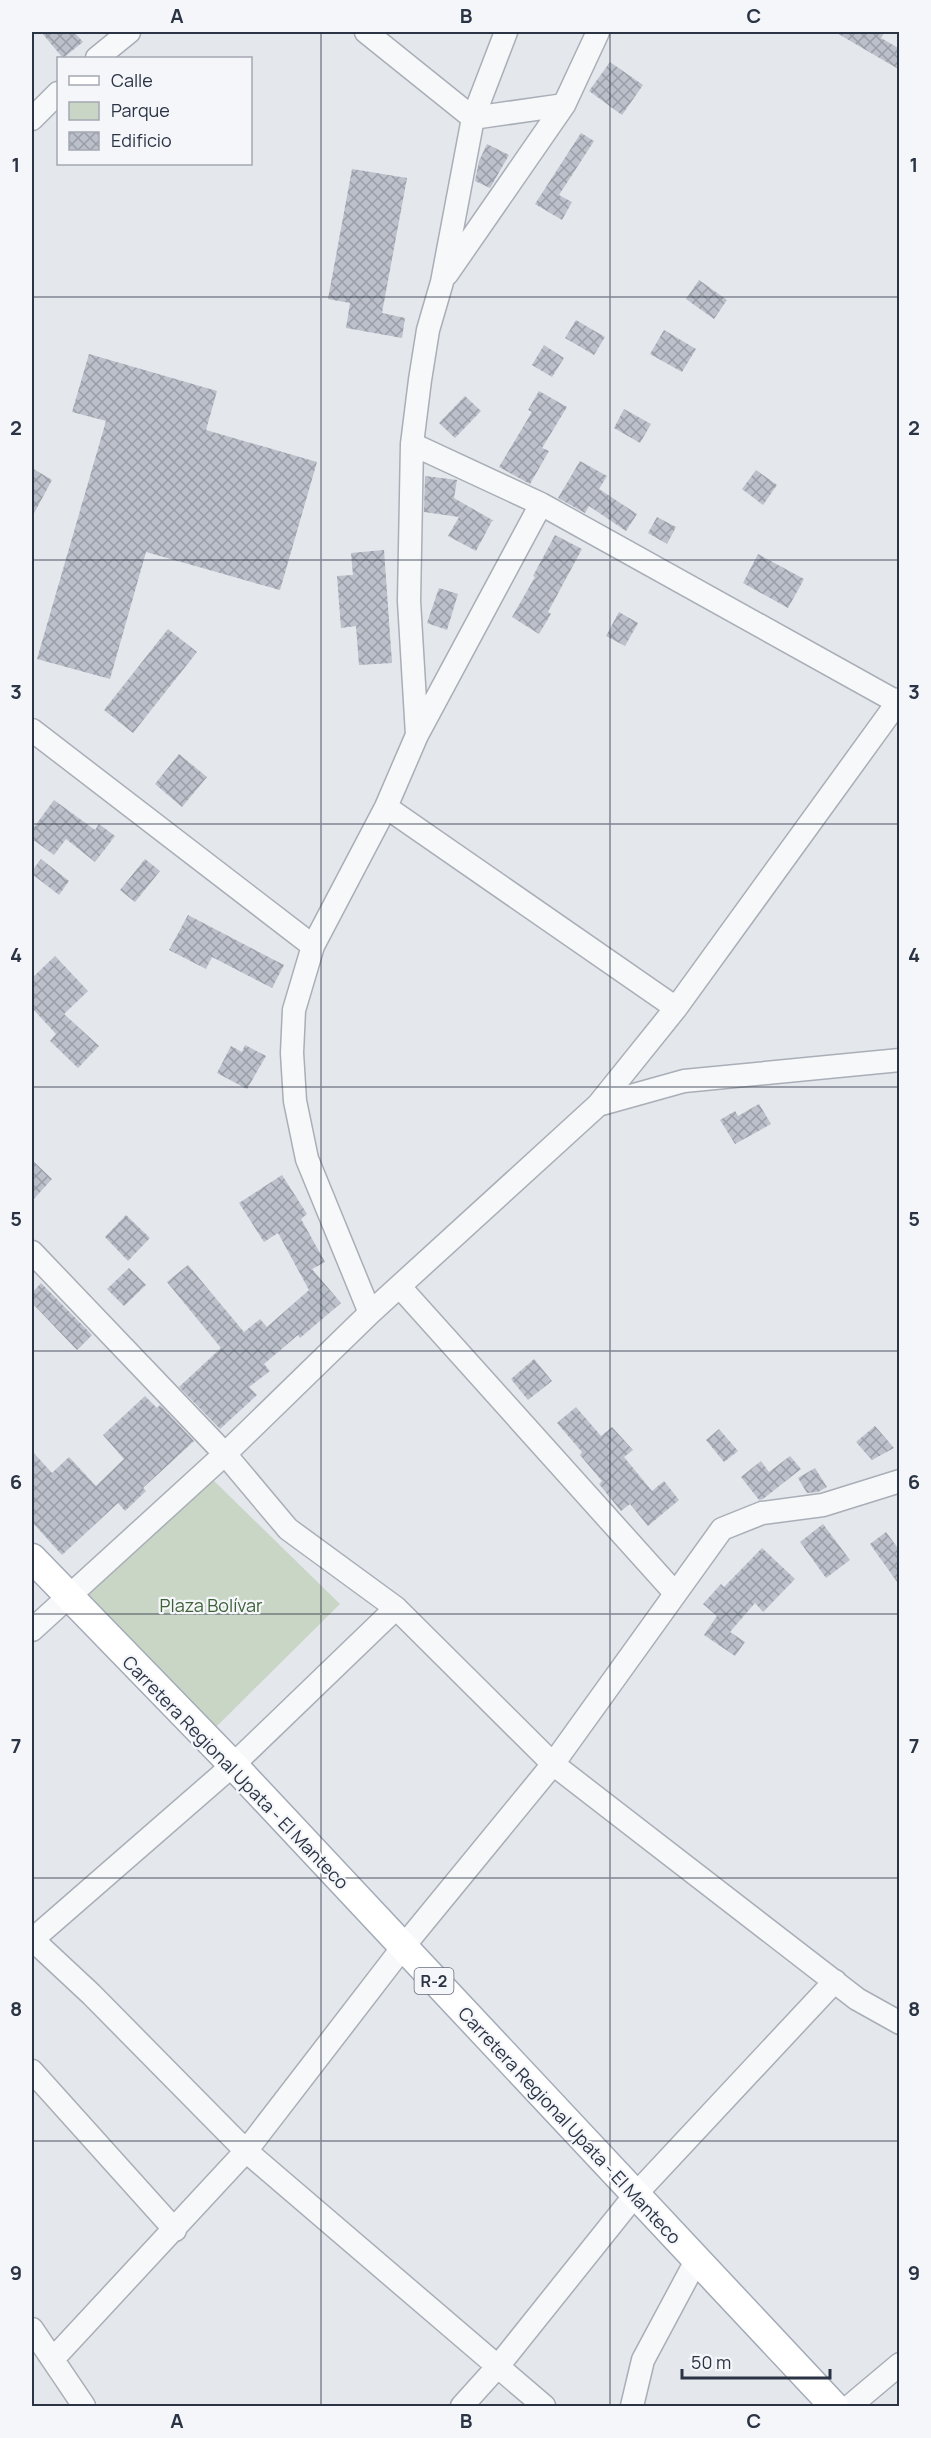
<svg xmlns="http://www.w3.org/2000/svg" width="931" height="2438" viewBox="0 0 931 2438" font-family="Manrope,sans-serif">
	<defs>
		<pattern id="building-cross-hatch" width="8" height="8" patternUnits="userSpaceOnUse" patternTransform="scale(1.5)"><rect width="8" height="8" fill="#bbc0ca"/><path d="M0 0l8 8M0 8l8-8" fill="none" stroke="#989da6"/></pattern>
	</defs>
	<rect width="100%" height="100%" fill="#e4e7ec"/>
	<!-- green -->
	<path fill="#c9d6c5" d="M 209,1476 L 340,1604 L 210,1733 L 82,1599 Z"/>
	<!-- building -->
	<path fill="url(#building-cross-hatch)" d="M 41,32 L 74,32 L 83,42 L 63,58 Z
		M 835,32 L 885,32 L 881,38 L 900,49 L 900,70 Z
		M 610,62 L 643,85 L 622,115 L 589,91 Z
		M 581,133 L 594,141 L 559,195 L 572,202 L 562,220 L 535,204 Z
		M 487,144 L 509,155 L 490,188 L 475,181 L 479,161 Z
		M 352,169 L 407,178 L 382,313 L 405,318 L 402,338 L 346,328 L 350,303 L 328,299 Z
		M 699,280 L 727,300 L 714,319 L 686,299 Z
		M 576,320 L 605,337 L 594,355 L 565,338 Z
		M 664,330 L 696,349 L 682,372 L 650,354 Z
		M 544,345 L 564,358 L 552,377 L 532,365 Z
		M 89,354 L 217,391 L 206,430 L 317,462 L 280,590 L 146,552 L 110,679 L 37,659 L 106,421 L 72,412 Z
		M 539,391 L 567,407 L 542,448 L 549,451 L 530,484 L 499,467 L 532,412 L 528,410 Z
		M 465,396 L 481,411 L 455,438 L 439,423 Z
		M 624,409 L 651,424 L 640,443 L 614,428 Z
		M 580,461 L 607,476 L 599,489 L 637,514 L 626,531 L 589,506 L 585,513 L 558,498 Z
		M 32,468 L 52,480 L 32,517 Z
		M 756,470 L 777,485 L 763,505 L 742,489 Z
		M 425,476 L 457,480 L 454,498 L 494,521 L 492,521 L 476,551 L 448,536 L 459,517 L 424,512 Z
		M 657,517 L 676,527 L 667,544 L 648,533 Z
		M 555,535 L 582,549 L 548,612 L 551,614 L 539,634 L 512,617 L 535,577 L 533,576 Z
		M 384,550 L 392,663 L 359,665 L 356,626 L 341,628 L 337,576 L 353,575 L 351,553 Z
		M 758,554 L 804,579 L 788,608 L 743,583 Z
		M 439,588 L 458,594 L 447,630 L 427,623 Z
		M 619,612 L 638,623 L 625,646 L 606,636 Z
		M 168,629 L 197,652 L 133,733 L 104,710 Z
		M 179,754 L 207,777 L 182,807 L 155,784 Z
		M 54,800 L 95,830 L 99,824 L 115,836 L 95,862 L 66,839 L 54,855 L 32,839 L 32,830 Z
		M 41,859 L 69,881 L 59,895 L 32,874 L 32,871 Z
		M 145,859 L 160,871 L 135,902 L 120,890 Z
		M 188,915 L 284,965 L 272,988 L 212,957 L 206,969 L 169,950 Z
		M 55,956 L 88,991 L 64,1014 L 99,1046 L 78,1068 L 50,1041 L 56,1034 L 32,1008 L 32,978 Z
		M 245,1045 L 266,1056 L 247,1089 L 217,1073 L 231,1046 L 242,1052 Z
		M 759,1104 L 771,1124 L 735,1144 L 720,1120 L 735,1111 L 738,1116 Z
		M 32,1160 L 52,1179 L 32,1201 Z
		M 282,1175 L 307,1214 L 301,1219 L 325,1262 L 312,1269 L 341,1303 L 300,1338 L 298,1335 L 264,1364 L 270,1371 L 249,1387 L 257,1395 L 220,1429 L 179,1387 L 221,1348 L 167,1282 L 188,1265 L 244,1332 L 260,1319 L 267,1327 L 309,1290 L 278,1233 L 264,1242 L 239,1203 Z
		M 126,1215 L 150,1238 L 128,1261 L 105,1237 Z
		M 129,1268 L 146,1285 L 124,1306 L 107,1289 Z
		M 41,1283 L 92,1335 L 77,1350 L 32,1303 L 32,1293 Z
		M 534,1359 L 552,1381 L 528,1400 L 511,1379 Z
		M 145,1396 L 157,1408 L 160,1405 L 194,1441 L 143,1488 L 146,1491 L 125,1511 L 118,1503 L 62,1555 L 32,1522 L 32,1451 L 52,1473 L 69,1457 L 96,1486 L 124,1459 L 103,1435 Z
		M 576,1407 L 601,1436 L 612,1427 L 633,1450 L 624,1457 L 652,1491 L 664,1481 L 679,1500 L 648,1526 L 630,1504 L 621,1511 L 599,1484 L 602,1481 L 580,1455 L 582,1452 L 557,1423 Z
		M 875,1426 L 894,1448 L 872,1460 L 856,1442 Z
		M 719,1429 L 738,1451 L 724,1462 L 706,1440 Z
		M 790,1456 L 801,1469 L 763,1499 L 759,1500 L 741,1477 L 761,1461 L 769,1472 Z
		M 815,1468 L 827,1487 L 818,1492 L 807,1493 L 798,1478 Z
		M 823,1524 L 850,1560 L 826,1578 L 800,1542 Z
		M 886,1532 L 900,1551 L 900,1586 L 870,1544 Z
		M 762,1548 L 795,1579 L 763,1612 L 755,1603 L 730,1632 L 745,1642 L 735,1656 L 704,1635 L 717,1616 L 703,1604 L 721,1584 L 724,1587 Z"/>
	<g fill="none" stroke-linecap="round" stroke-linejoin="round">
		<defs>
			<path id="minor" d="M 366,32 L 473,118 L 564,105
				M 97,58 L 129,32
				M 32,119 L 58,93
				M 447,274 L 564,105 L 598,32
				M 412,444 L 541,504 L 897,702
				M 32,730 L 313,946
				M 417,735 L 409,601 L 412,444 L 420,380 L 428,330 L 442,282 L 473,118 L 506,32
				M 386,807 L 676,1008
				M 598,1105 L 684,1081 L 900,1060
				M 32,1252 L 225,1454 L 288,1529 L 396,1608 L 553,1764 L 857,1999 L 900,2023
				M 400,1287 L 675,1593
				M 370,1313 L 307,1159 L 295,1101 L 292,1053 L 294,1010 L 313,946 L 386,807 L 417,735 L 541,504
				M 32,1630 L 225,1454 L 370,1313 L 598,1105 L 676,1008 L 900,699
				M 32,1939 L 91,1994 L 246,2151 L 544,2406
				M 32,1940 L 233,1765 L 396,1608
				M 32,2071 L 175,2230
				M 32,2329 L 84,2406
				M 53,2359 L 246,2151 L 403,1947 L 553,1764 L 722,1529 L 762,1513 L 823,1505 L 900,1481
				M 462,2406 L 499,2365 L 635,2195 L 835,1981
				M 632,2406 L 643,2360 L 697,2259
				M 850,2406 L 900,2364"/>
			<path id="major" d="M 32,1558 L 233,1765 L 834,2406"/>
		</defs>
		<!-- minor casing -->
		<use href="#minor" stroke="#a9aeb7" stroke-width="25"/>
		<!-- major casing -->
		<use href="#major" stroke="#a3abb8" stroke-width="31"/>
		<!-- minor -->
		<use href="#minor" stroke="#f7f8fa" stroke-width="22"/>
		<!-- major -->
		<use href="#major" stroke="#fff" stroke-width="28"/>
	</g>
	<!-- grid -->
	<path fill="none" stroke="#2b3445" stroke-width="1.5" stroke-opacity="0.55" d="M 321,32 L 321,2406M 610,32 L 610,2406M 32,297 L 900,297M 32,560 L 900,560M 32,824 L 900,824M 32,1087 L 900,1087M 32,1351 L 900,1351M 32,1614 L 900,1614M 32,1878 L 900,1878M 32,2141 L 900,2141"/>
	<g text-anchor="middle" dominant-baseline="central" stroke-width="4.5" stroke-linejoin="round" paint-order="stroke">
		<!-- shield labels -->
		<rect fill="#f4f6f9" stroke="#676e7b" stroke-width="1.5" x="414.5" y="1968" width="39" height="26" rx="4.5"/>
		<g font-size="16" font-weight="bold" fill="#2b3445">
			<text x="434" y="1981">R-2</text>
		</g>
		<!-- park labels -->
		<g font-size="18" fill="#3f6138" stroke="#f4f6f9">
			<text x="211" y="1605">Plaza Bolívar</text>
		</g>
		<!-- street labels -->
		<g font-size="18" fill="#2b3445" stroke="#f4f6f9">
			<text transform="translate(236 1772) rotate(46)">Carretera Regional Upata - El Manteco</text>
			<text transform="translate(570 2125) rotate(47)">Carretera Regional Upata - El Manteco</text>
		</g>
	</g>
	<!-- border -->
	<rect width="931" height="2438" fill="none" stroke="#f4f6f9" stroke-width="66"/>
	<!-- legend -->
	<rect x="57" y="57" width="195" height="108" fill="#f4f6f9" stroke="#a4a8b1" stroke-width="1.5"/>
	<rect x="69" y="76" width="30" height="9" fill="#ffffff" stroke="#a4a8b1" stroke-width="1.5"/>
	<text x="111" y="87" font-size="18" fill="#2b3445">Calle</text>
	<rect x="69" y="102" width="30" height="18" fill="#c9d6c5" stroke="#a4a8b1" stroke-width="1.5"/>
	<text x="111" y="117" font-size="18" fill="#2b3445">Parque</text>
	<rect x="69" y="132" width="30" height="18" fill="url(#building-cross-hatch)" stroke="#a4a8b1" stroke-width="1.5"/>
	<text x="111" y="147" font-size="18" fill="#2b3445">Edificio</text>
	<!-- scale -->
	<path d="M682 2369v9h148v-9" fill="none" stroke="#2b3445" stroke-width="3"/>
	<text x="691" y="2369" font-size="18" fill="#2b3445" stroke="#f4f6f9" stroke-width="4.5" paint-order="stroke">50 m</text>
	<rect x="33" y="33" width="865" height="2372" fill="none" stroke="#2b3445" stroke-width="2"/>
	<g font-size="20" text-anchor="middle" font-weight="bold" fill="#2b3445">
		<text x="177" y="23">A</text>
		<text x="466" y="23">B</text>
		<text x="754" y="23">C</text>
		<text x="16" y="172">1</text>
		<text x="914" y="172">1</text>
		<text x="16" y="435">2</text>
		<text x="914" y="435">2</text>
		<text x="16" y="699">3</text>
		<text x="914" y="699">3</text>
		<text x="16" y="962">4</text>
		<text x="914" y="962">4</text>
		<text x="16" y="1226">5</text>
		<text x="914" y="1226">5</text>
		<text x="16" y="1489">6</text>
		<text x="914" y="1489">6</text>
		<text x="16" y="1753">7</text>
		<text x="914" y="1753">7</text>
		<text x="16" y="2016">8</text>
		<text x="914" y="2016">8</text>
		<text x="16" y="2280">9</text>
		<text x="914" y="2280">9</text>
		<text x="177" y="2428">A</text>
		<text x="466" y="2428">B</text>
		<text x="754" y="2428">C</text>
	</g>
</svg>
